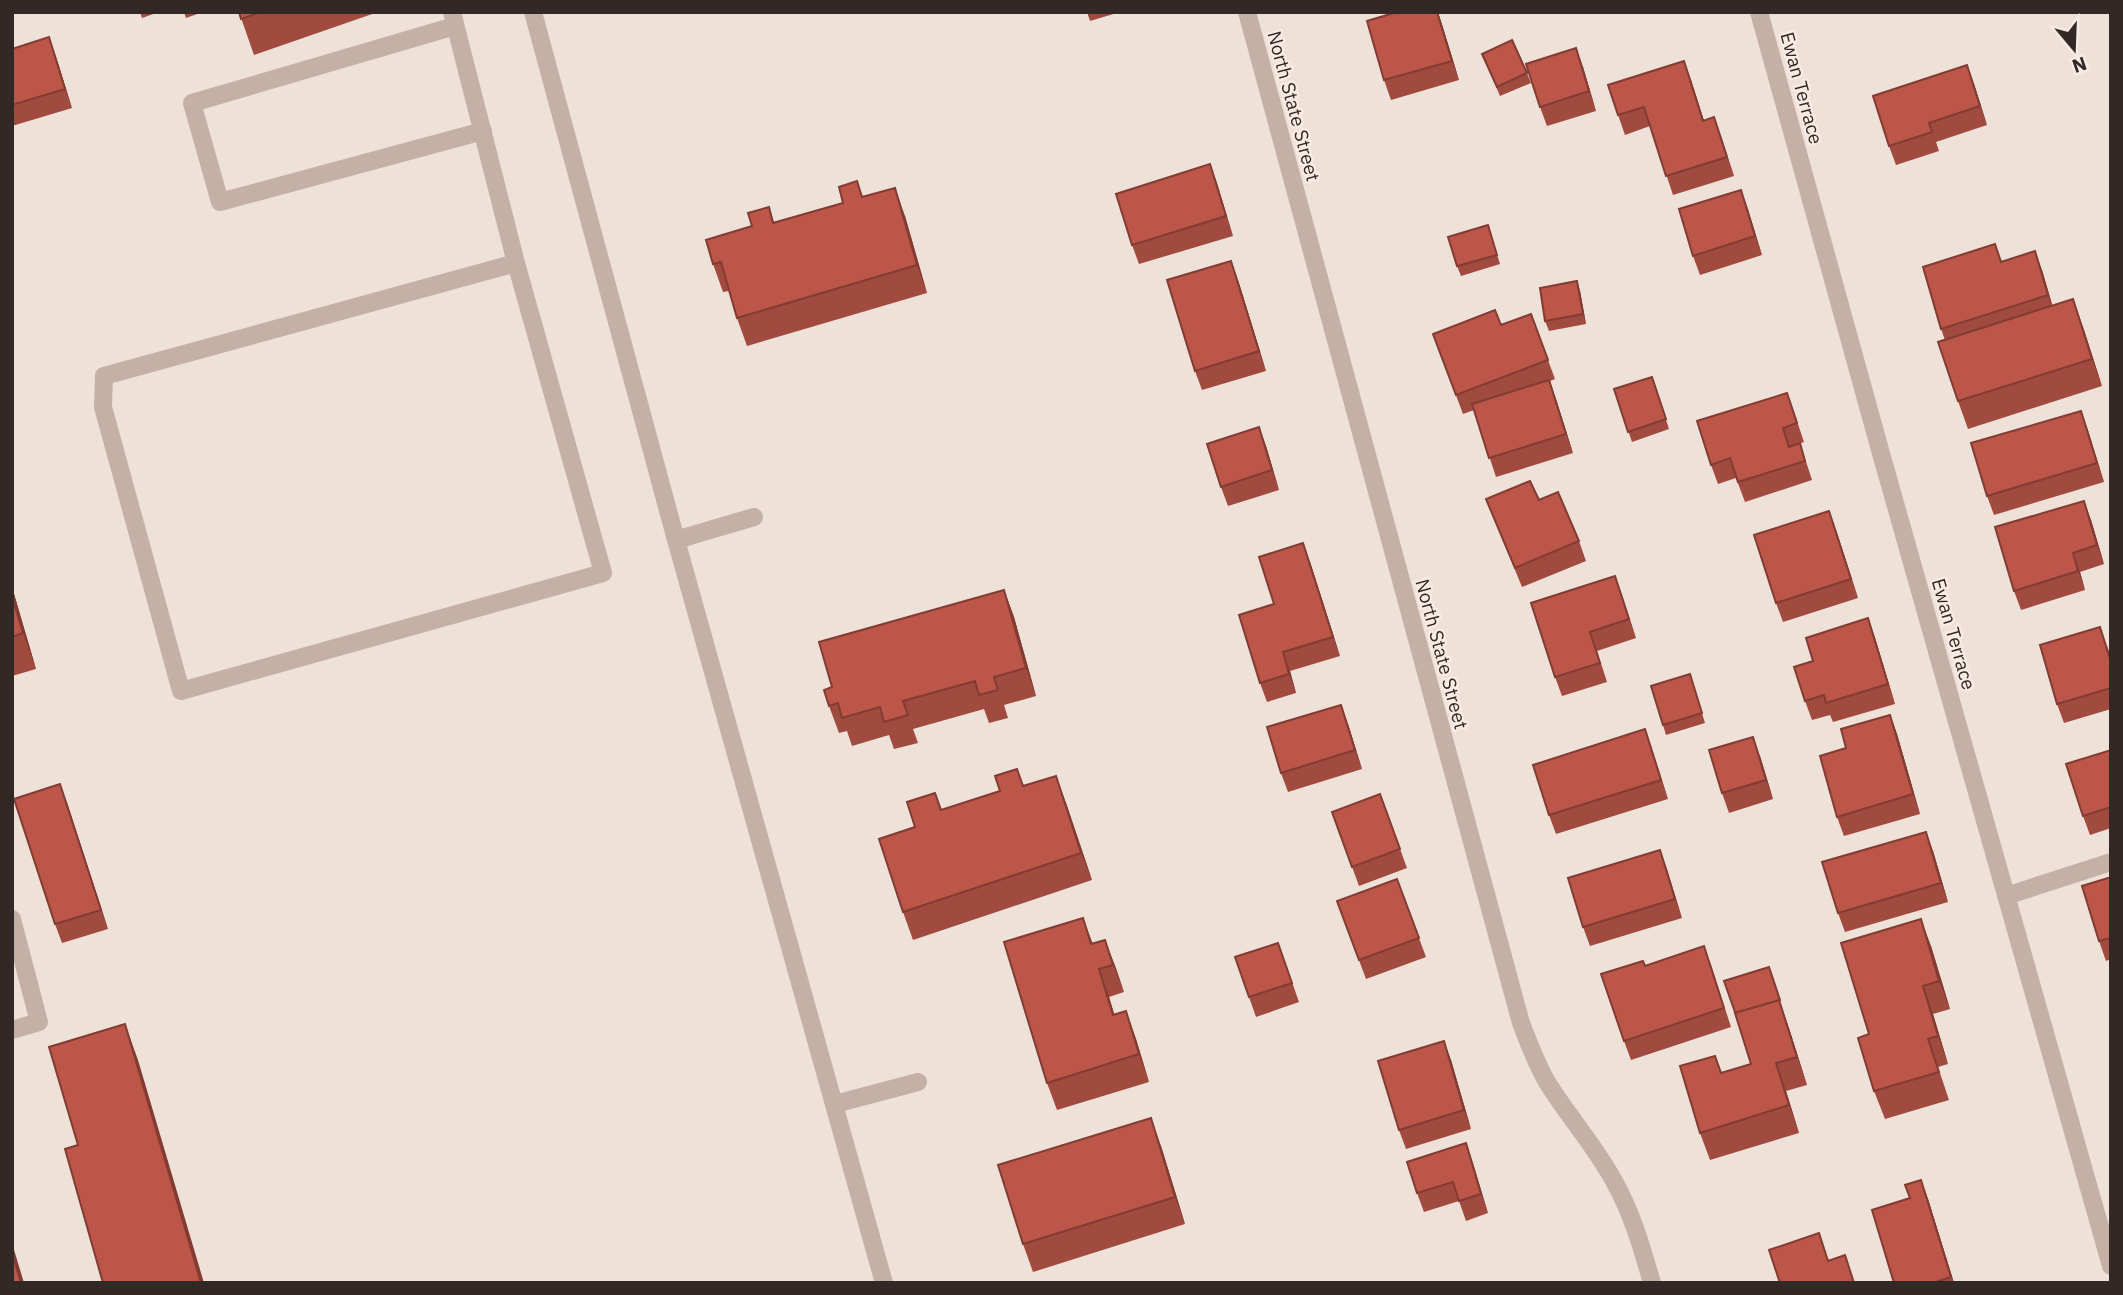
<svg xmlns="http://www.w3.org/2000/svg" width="2123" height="1295" viewBox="0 0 2123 1295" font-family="'IBM Plex Sans',sans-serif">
	<rect width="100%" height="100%" fill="#eee1d8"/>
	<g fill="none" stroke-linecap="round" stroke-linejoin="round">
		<!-- minor -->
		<path stroke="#c5b0a6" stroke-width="18" d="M 452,12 L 516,263 L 603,573 L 181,691 L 103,407 L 104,376 L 516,263
			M 533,12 L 676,540 L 884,1283
			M 1247,12 L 1521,1023 C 1529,1044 1536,1063 1547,1082 C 1568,1116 1595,1146 1614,1181 C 1632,1213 1642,1248 1652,1283
			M 1759,12 L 1882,457 L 2111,1266
			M 455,26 L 192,103 L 220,202 L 483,131
			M 676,540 L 754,517
			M 2006,896 L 2111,862
			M 12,919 L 39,1022 L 12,1030
			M 835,1104 L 918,1082"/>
	</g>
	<!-- wall -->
	<path fill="#a14a3f" d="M 140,12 L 159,12 L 142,18 Z
		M 184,12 L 203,12 L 186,18 Z
		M 239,12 L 378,12 L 254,55 Z
		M 1087,12 L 1120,12 L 1090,21 Z
		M 1397,12 L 1438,12 L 1459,80 L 1391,100 L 1384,80 Z
		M 12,49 L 56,57 L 72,108 L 12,126 Z
		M 1482,54 L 1527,73 L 1531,83 L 1500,96 Z
		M 1583,67 L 1596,111 L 1547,126 L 1540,107 Z
		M 1691,80 L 1704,121 L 1714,117 L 1734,176 L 1673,195 L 1650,126 L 1625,135 L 1618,115 Z
		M 1974,84 L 1987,125 L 1936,142 L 1939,151 L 1896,165 L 1889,146 Z
		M 1210,164 L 1233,236 L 1139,264 L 1132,245 Z
		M 1741,190 L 1762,255 L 1700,275 L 1693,256 Z
		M 863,197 L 905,216 L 927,293 L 747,346 L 737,318 L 729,291 L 723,292 L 713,264 L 752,226 L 769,207 L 774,222 Z
		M 1488,225 L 1500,264 L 1461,276 L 1457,266 Z
		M 2002,262 L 2042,270 L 2052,305 L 2083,327 L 2102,386 L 1968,429 L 1958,401 L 1945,340 L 1941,329 Z
		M 1238,280 L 1266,371 L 1202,390 L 1195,371 Z
		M 1580,291 L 1586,324 L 1549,331 L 1545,321 Z
		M 1531,314 L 1555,379 L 1550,381 L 1573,453 L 1496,477 L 1474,410 L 1463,414 L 1433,334 L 1501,325 Z
		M 1652,377 L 1669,429 L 1632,442 L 1614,389 Z
		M 2081,411 L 2104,482 L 1994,515 L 1987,496 Z
		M 1794,412 L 1804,442 L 1790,447 L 1800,443 L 1812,480 L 1745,502 L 1736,478 L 1718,484 L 1711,465 Z
		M 1266,446 L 1279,490 L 1228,506 L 1221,487 Z
		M 1486,499 L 1539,500 L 1579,541 L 1586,561 L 1522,587 Z
		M 2091,520 L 2104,564 L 2080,572 L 2085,590 L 2021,610 L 2014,591 Z
		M 1836,530 L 1858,598 L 1783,622 L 1776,603 Z
		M 1310,562 L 1340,656 L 1290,671 L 1296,693 L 1267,702 L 1260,683 L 1274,604 Z
		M 1615,576 L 1636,638 L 1597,651 L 1607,682 L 1562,696 L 1555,677 Z
		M 12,587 L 36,669 L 12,676 Z
		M 1004,590 L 1014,617 L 1036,696 L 1004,705 L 1008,718 L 989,723 L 984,709 L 913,729 L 918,743 L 894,749 L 889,735 L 852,746 L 847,731 L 839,733 L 829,706 L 832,687 Z
		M 1875,638 L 1895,704 L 1833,722 L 1830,715 L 1812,720 L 1805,701 L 1813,661 Z
		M 2107,646 L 2111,657 L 2111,709 L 2064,723 L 2057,704 Z
		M 1690,674 L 1705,723 L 1666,735 L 1663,725 Z
		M 1890,715 L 1897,734 L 1920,814 L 1844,836 L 1837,817 L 1846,748 Z
		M 1348,724 L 1362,769 L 1288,792 L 1281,773 Z
		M 1645,729 L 1668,799 L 1556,834 L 1549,815 Z
		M 2111,750 L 2111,828 L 2090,835 L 2083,816 Z
		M 1760,756 L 1773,799 L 1729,813 L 1722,793 Z
		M 1023,786 L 1066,803 L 1092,880 L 913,940 L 903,912 L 915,827 L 942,810 Z
		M 1380,794 L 1407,868 L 1359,886 L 1332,812 Z
		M 67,803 L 108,929 L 62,943 L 55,924 Z
		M 1660,850 L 1682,918 L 1590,946 L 1583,927 Z
		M 1933,851 L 1948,902 L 1845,932 L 1838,913 Z
		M 2111,877 L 2111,959 L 2106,961 L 2099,941 Z
		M 1397,879 L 1426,957 L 1366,979 L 1337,901 Z
		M 1083,918 L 1093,944 L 1105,940 L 1124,992 L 1109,997 L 1114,1014 L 1126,1011 L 1136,1039 L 1149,1082 L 1057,1110 L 1047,1083 Z
		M 1931,946 L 1950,1009 L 1933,1014 L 1948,1064 L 1938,1067 L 1949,1100 L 1885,1119 L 1874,1091 L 1869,1034 Z
		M 1285,962 L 1299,1002 L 1256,1017 L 1249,997 Z
		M 1711,965 L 1731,1027 L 1631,1060 L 1624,1041 L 1645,966 Z
		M 1769,967 L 1807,1085 L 1786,1091 L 1799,1133 L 1710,1160 L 1700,1133 L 1715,1056 L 1721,1073 L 1751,1064 Z
		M 1451,1060 L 1471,1129 L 1406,1149 L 1399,1130 Z
		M 1466,1143 L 1488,1213 L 1466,1221 L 1459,1201 L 1424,1212 L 1417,1193 Z
		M 1161,1146 L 1185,1224 L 1033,1272 L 1023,1244 Z
		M 1928,1199 L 1954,1283 L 1894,1283 Z"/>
	<!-- shaded-wall -->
	<path fill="#833c33" d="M 1437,12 L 1441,21 L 1459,80 L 1452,61 Z
		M 49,37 L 56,57 L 72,108 L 65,89 Z
		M 1576,48 L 1583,67 L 1596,111 L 1589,91 Z
		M 1684,61 L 1691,80 L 1710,140 L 1703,121 Z
		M 1967,65 L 1974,84 L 1987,125 L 1980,106 Z
		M 1714,117 L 1721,136 L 1734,176 L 1727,157 Z
		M 1210,164 L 1217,183 L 1233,236 L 1226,216 Z
		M 895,188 L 905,216 L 927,293 L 917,265 Z
		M 1741,190 L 1748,209 L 1762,255 L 1755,236 Z
		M 2035,251 L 2042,270 L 2055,314 L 2048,295 Z
		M 1231,261 L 1238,280 L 1266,371 L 1259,351 Z
		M 1577,281 L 1580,291 L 1586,324 L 1583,314 Z
		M 2073,299 L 2083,327 L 2102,386 L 2092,359 Z
		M 1549,380 L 1556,399 L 1573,453 L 1566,434 Z
		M 2081,411 L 2088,430 L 2104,482 L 2097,463 Z
		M 1259,427 L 1266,446 L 1279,490 L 1272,470 Z
		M 2084,501 L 2091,520 L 2104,564 L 2097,545 Z
		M 1829,511 L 1836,530 L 1858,598 L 1851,579 Z
		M 1303,543 L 1310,562 L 1340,656 L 1333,637 Z
		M 2073,553 L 2080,572 L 2085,590 L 2078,571 Z
		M 1615,576 L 1622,595 L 1636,638 L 1629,619 Z
		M 12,587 L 36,669 L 23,633 L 12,596 Z
		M 1004,590 L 1014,617 L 1036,696 L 1026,668 Z
		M 1868,618 L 1875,638 L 1895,704 L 1888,684 Z
		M 1283,652 L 1290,671 L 1296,693 L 1289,674 Z
		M 1341,705 L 1348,724 L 1362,769 L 1355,750 Z
		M 1890,715 L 1897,734 L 1920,814 L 1913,794 Z
		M 1645,729 L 1652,749 L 1668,799 L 1661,780 Z
		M 1753,737 L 1760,756 L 1773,799 L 1766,780 Z
		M 1056,776 L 1066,803 L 1092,880 L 1081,853 Z
		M 60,784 L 67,803 L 108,929 L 101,910 Z
		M 1926,832 L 1933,851 L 1948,902 L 1941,883 Z
		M 1660,850 L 1667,869 L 1682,918 L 1675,899 Z
		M 1921,919 L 1931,946 L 1950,1009 L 1939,981 Z
		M 1105,940 L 1116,968 L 1124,992 L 1113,965 Z
		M 1099,969 L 1109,997 L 1123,1043 L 1113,1015 Z
		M 1923,986 L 1933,1014 L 1948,1064 L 1938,1036 Z
		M 1779,1000 L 1789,1028 L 1807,1085 L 1797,1057 Z
		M 1126,1011 L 1136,1039 L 1149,1082 L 1139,1054 Z
		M 125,1024 L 138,1060 L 204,1283 L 201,1283 Z
		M 1444,1041 L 1451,1060 L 1471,1129 L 1464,1110 Z
		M 1776,1063 L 1786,1091 L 1799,1133 L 1789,1105 Z
		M 1151,1118 L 1161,1146 L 1185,1224 L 1175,1197 Z
		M 1466,1143 L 1473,1163 L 1488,1213 L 1481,1194 Z
		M 1921,1180 L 1928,1199 L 1954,1283 L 1951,1277 Z
		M 12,1243 L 24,1283 L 21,1283 L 12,1252 Z"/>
	<!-- building -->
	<path fill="#bb5649" stroke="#833c33" stroke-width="2" d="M 239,12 L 261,12 L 241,19 Z
		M 1397,12 L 1437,12 L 1452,61 L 1384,80 L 1367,21 Z
		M 49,37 L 65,89 L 12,105 L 12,49 Z
		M 1512,40 L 1527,73 L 1497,87 L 1482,54 Z
		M 1576,48 L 1589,91 L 1540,107 L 1526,64 Z
		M 1684,61 L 1703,121 L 1714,117 L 1727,157 L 1666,176 L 1644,107 L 1618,115 L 1608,85 Z
		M 1967,65 L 1980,106 L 1929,123 L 1932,132 L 1889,146 L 1873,96 Z
		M 1210,164 L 1226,216 L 1132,245 L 1116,194 Z
		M 857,181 L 862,197 L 895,188 L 917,265 L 737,318 L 721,262 L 713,264 L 706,240 L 752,226 L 748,213 L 769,207 L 773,223 L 843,203 L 839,187 Z
		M 1741,190 L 1755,236 L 1693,256 L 1679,209 Z
		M 1488,225 L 1497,255 L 1457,266 L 1448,237 Z
		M 1995,244 L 2001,262 L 2035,251 L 2048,295 L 1941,329 L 1923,267 Z
		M 1231,261 L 1259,351 L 1195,371 L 1167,280 Z
		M 1577,281 L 1583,314 L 1545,321 L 1540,288 Z
		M 2073,299 L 2092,359 L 1958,401 L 1938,342 Z
		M 1495,310 L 1501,325 L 1531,314 L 1548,360 L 1456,395 L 1433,334 Z
		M 1652,377 L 1666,419 L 1628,432 L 1614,389 Z
		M 1549,380 L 1566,434 L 1489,458 L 1472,404 Z
		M 1787,393 L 1797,423 L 1783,428 L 1789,447 L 1800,443 L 1805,461 L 1738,482 L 1730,458 L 1711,465 L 1697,421 Z
		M 2081,411 L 2097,463 L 1987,496 L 1971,443 Z
		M 1259,427 L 1272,470 L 1221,487 L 1207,444 Z
		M 1530,481 L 1539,500 L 1558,492 L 1579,541 L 1515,568 L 1486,499 Z
		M 2084,501 L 2097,545 L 2073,553 L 2078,571 L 2014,591 L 1995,527 Z
		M 1829,511 L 1851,579 L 1776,603 L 1754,535 Z
		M 1303,543 L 1333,637 L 1283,652 L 1289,674 L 1260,683 L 1239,615 L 1274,604 L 1259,557 Z
		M 1615,576 L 1629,619 L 1590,632 L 1600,663 L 1555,677 L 1531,603 Z
		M 1004,590 L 1026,668 L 994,677 L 998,690 L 979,695 L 975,681 L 903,701 L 908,715 L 884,722 L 880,707 L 842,718 L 838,703 L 829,706 L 824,690 L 832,687 L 819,642 Z
		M 12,596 L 23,633 L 12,637 Z
		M 1868,618 L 1888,684 L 1826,703 L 1824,695 L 1805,701 L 1794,667 L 1813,661 L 1806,638 Z
		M 2100,627 L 2111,662 L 2111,688 L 2057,704 L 2040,645 Z
		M 1690,674 L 1702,713 L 1663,725 L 1651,686 Z
		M 1341,705 L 1355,750 L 1281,773 L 1267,727 Z
		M 1890,715 L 1913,794 L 1837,817 L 1820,756 L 1846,748 L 1841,729 Z
		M 1645,729 L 1661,780 L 1549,815 L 1533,765 Z
		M 1753,737 L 1766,780 L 1722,793 L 1709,750 Z
		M 2111,750 L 2111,807 L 2083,816 L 2066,764 Z
		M 1017,769 L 1023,786 L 1056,776 L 1081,853 L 903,912 L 879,839 L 915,827 L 907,802 L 935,793 L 941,810 L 1000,791 L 995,776 Z
		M 60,784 L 101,910 L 55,924 L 14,799 Z
		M 1380,794 L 1400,849 L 1352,867 L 1332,812 Z
		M 1926,832 L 1941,883 L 1838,913 L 1822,862 Z
		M 1660,850 L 1675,899 L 1583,927 L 1568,878 Z
		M 2111,877 L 2111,938 L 2099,941 L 2082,886 Z
		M 1397,879 L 1419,938 L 1359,960 L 1337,901 Z
		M 1083,918 L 1091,944 L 1105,940 L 1113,965 L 1099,969 L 1113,1015 L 1126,1011 L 1139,1054 L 1047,1083 L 1004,942 Z
		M 1921,919 L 1939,981 L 1923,986 L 1938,1036 L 1928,1039 L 1939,1072 L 1874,1091 L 1858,1038 L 1869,1034 L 1841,943 Z
		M 1278,943 L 1292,983 L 1249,997 L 1235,957 Z
		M 1704,946 L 1724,1008 L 1624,1041 L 1601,974 L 1643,961 L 1645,966 Z
		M 1769,967 L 1780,1000 L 1735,1013 L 1736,1015 L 1724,981 Z
		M 1779,1000 L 1797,1057 L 1776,1063 L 1789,1105 L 1700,1133 L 1680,1066 L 1715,1056 L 1721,1073 L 1751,1064 L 1735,1013 Z
		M 125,1024 L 201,1283 L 103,1283 L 65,1149 L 78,1145 L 49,1047 Z
		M 1444,1041 L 1464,1110 L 1399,1130 L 1378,1061 Z
		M 1151,1118 L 1175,1197 L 1023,1244 L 998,1165 Z
		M 1466,1143 L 1481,1194 L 1459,1201 L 1453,1182 L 1417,1193 L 1407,1162 Z
		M 1921,1180 L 1951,1277 L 1933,1283 L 1894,1283 L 1872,1210 L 1910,1198 L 1905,1185 Z
		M 1819,1233 L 1828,1261 L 1845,1255 L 1854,1283 L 1780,1283 L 1769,1250 Z
		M 12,1252 L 21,1283 L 12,1283 Z"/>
	<g text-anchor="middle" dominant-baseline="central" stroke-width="5" stroke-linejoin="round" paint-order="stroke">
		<!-- street labels -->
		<g font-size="19" fill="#322826" stroke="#f7ebe4">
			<text transform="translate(1802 88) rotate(75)">Ewan Terrace</text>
			<text transform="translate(1294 106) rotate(75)">North State Street</text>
			<text transform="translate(1954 634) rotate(74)">Ewan Terrace</text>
			<text transform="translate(1442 654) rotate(75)">North State Street</text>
		</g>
	</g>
	<!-- border -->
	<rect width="2123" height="1295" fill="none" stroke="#322826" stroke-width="28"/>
	<!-- north arrow -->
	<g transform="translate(2074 49) rotate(161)" stroke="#f7ebe4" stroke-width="5" paint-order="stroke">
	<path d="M0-5L12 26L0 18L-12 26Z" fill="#322826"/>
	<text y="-10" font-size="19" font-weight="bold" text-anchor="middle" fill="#322826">N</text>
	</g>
</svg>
